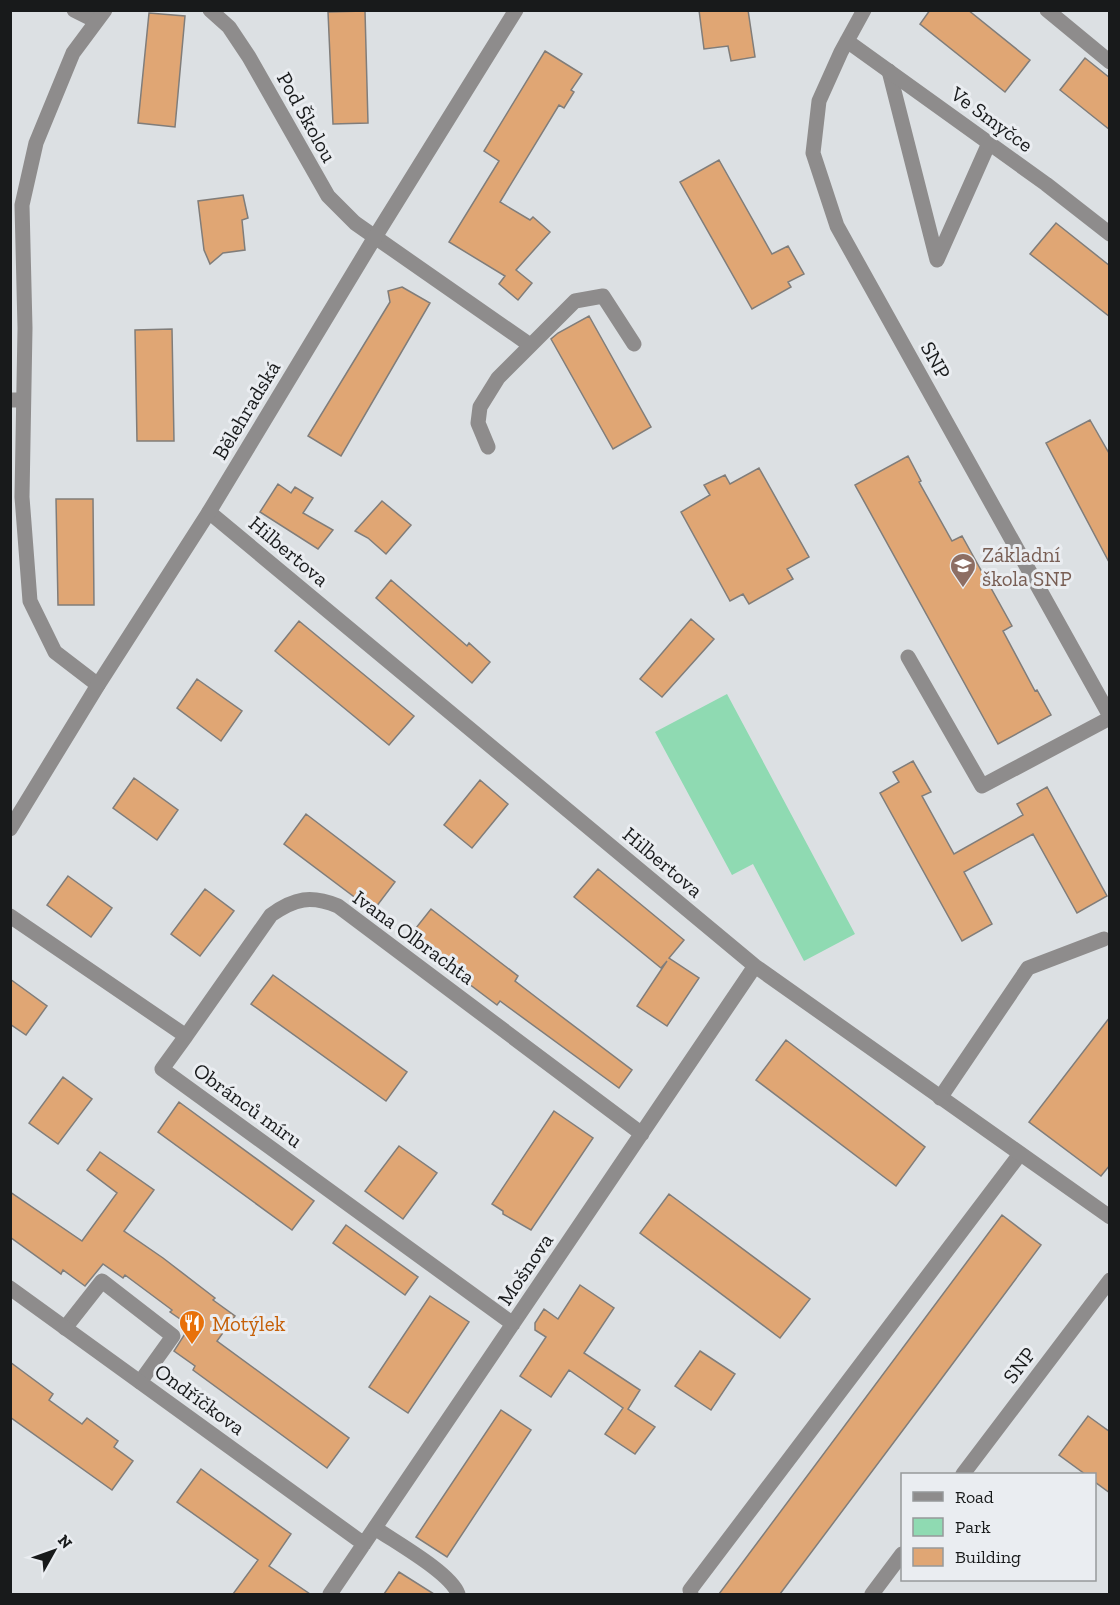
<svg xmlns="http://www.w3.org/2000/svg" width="1120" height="1605" viewBox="0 0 1120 1605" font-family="'Zilla Slab',serif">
	<rect width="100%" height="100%" fill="#dce0e3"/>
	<!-- green -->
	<path fill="#8fdab2" d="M 727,694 L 855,934 L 804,961 L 753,864 L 732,875 L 655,732 Z"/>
	<!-- building -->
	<path fill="#e0a674" stroke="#807d7a" stroke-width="1.5" d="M 699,10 L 748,10 L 755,57 L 731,61 L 728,46 L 704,49 Z
		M 930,10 L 968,10 L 1030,60 L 1005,92 L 920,24 Z
		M 365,11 L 368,123 L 333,124 L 328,12 Z
		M 149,13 L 185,16 L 175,127 L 138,123 Z
		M 545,51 L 582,74 L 571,90 L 574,92 L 564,108 L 559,105 L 500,202 L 530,220 L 533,217 L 550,232 L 516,270 L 532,283 L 518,300 L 499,284 L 505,276 L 449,242 L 499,161 L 484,151 Z
		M 1085,58 L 1110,78 L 1110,130 L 1060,90 Z
		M 719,160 L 772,254 L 788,246 L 804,274 L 788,282 L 791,287 L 752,309 L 680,182 Z
		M 243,195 L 248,218 L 242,220 L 245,250 L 223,253 L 210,264 L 204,250 L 198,201 Z
		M 1056,223 L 1110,266 L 1110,317 L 1030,254 Z
		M 402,287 L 430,303 L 341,456 L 308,436 L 390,302 L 388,291 Z
		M 589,316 L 651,427 L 613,449 L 551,339 L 558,333 Z
		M 172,329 L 174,441 L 137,441 L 135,330 Z
		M 1090,420 L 1110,455 L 1110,564 L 1046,443 Z
		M 908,456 L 921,481 L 919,482 L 952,541 L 962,536 L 1012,626 L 1003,631 L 1035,691 L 1037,690 L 1051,715 L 998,744 L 855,485 Z
		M 759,468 L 809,557 L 787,569 L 793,579 L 749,604 L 743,594 L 730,601 L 681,512 L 710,495 L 704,485 L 725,475 L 730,484 Z
		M 278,484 L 291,493 L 295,487 L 313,498 L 303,513 L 333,530 L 318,549 L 260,512 Z
		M 56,499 L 93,499 L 94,605 L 58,605 Z
		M 382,501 L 411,525 L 386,554 L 368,538 L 355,531 Z
		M 391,580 L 467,646 L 469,643 L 490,662 L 472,683 L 376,598 Z
		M 691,619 L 714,639 L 662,697 L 640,679 Z
		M 299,621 L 414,716 L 389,745 L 275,651 Z
		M 197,679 L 242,711 L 221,741 L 177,708 Z
		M 913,761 L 931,792 L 922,796 L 954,854 L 1023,815 L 1017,804 L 1047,787 L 1107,896 L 1077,913 L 1033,834 L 964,872 L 992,924 L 962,941 L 880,793 L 899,782 L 893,772 Z
		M 134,778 L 178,810 L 157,840 L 113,808 Z
		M 480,780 L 508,804 L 472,848 L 444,825 Z
		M 306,814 L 395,882 L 373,911 L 284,844 Z
		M 598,869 L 684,940 L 669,958 L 699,978 L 667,1026 L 637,1006 L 667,961 L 661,968 L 574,897 Z
		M 68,876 L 112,908 L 91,937 L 47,905 Z
		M 205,889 L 234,911 L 200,956 L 171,934 Z
		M 431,909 L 518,976 L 515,981 L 541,1001 L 632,1070 L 619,1088 L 500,1001 L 497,1005 L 408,938 Z
		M 273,975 L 407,1072 L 386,1101 L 251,1004 Z
		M 10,979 L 47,1006 L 26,1035 L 10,1024 Z
		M 1110,1017 L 1110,1165 L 1101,1176 L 1029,1122 Z
		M 786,1040 L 925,1147 L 896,1186 L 756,1080 Z
		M 63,1077 L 92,1099 L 58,1144 L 29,1123 Z
		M 179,1102 L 314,1201 L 292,1230 L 158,1132 Z
		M 554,1111 L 593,1138 L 531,1230 L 503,1214 L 503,1211 L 492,1204 Z
		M 399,1146 L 437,1173 L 403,1219 L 365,1191 Z
		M 100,1152 L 154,1190 L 124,1231 L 163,1258 L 215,1298 L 213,1300 L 235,1316 L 217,1341 L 349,1438 L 327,1468 L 193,1370 L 195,1366 L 174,1351 L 190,1326 L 170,1312 L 172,1310 L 125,1275 L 123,1278 L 103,1264 L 85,1286 L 63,1270 L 61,1274 L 10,1237 L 10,1192 L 82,1241 L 117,1193 L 87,1170 Z
		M 669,1194 L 810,1299 L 780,1338 L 640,1233 Z
		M 1002,1215 L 1041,1245 L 936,1386 L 780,1594 L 719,1594 Z
		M 346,1225 L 418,1277 L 405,1295 L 333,1243 Z
		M 580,1285 L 614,1308 L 584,1353 L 640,1390 L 628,1409 L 655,1427 L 635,1454 L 605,1434 L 623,1408 L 569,1370 L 551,1397 L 520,1376 L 546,1337 L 535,1330 L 535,1323 L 544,1309 L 558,1319 Z
		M 430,1296 L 469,1322 L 408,1413 L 369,1387 Z
		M 700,1351 L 735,1374 L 711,1410 L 675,1386 Z
		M 10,1362 L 53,1394 L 49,1400 L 82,1424 L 87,1418 L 118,1441 L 114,1447 L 133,1461 L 112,1490 L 10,1417 Z
		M 501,1410 L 531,1430 L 447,1557 L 416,1537 Z
		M 1088,1416 L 1110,1432 L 1110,1493 L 1095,1482 L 1095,1474 L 1085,1474 L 1059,1455 Z
		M 201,1469 L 291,1534 L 269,1566 L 310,1594 L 233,1594 L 258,1560 L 177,1502 Z
		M 399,1572 L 434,1594 L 384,1594 Z"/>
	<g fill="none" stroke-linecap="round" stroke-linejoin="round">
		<!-- service -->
		<path stroke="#8e8c8c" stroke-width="15" d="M 74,10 L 96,21
			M 889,71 L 937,260 L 989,143
			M 375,237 L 530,345
			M 10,400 L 23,400
			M 488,447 L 478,423 L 480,407 L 498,378 L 575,301 L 603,296 L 634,344
			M 908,657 L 982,786 L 1110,718
			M 940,1098 L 1028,968 L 1104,939
			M 65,1328 L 102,1281 L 173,1336 L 140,1382
			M 375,1528 C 395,1542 451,1573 458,1594
			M 691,1594 L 690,1590 L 1020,1154"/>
		<!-- minor -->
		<path stroke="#8e8c8c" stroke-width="15" d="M 210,10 L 229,27 L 249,57 L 328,196 L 355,223 L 375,237
			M 864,10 L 841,52 L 819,101 L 813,153 L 837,226 L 1110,716
			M 1047,10 L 1110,62
			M 847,41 L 1046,184 L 1110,234
			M 209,512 L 755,966 L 1110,1217
			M 98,685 L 55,652 L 30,601 L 22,497 L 25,328 L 22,205 L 36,143 L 73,53 L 105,10
			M 10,916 L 186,1036 L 162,1069 L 513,1324
			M 186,1036 L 271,915 C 295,898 311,895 338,906 L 642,1134
			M 10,1288 L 364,1544
			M 963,1474 L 1110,1280
			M 330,1594 L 755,966
			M 872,1594 L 902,1554"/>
		<!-- tertiary -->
		<path stroke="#8e8c8c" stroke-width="15" d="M 10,829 L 98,685 L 209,512 L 375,237 L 516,10"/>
	</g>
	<!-- icons -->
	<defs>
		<symbol id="school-pin" viewBox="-11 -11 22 30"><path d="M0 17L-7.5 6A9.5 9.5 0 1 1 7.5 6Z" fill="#8d6e63" stroke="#eaedf1"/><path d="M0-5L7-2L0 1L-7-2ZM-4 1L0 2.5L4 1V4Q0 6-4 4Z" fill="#fff"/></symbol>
		<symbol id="restaurant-pin" viewBox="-11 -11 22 30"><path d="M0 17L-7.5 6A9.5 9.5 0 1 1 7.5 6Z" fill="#e8710a" stroke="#eaedf1"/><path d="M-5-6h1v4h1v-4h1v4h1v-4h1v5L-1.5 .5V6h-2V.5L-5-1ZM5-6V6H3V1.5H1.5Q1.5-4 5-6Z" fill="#fff"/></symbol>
	</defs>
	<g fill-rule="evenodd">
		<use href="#school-pin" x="948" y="551" width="30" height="40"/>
		<use href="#restaurant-pin" x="177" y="1308" width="30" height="40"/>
	</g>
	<g text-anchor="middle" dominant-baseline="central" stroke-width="6" stroke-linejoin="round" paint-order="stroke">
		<!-- street labels -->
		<g font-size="21" fill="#181a1b" stroke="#eaedf1">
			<text transform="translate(307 117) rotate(61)">Pod Školou</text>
			<text transform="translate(992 119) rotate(36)">Ve Smyčce</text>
			<text transform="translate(936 360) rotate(61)">SNP</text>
			<text transform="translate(246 410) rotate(-59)">Bělehradská</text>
			<text transform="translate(289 551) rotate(40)">Hilbertova</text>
			<text transform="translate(663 862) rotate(40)">Hilbertova</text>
			<text transform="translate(414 937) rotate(36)">Ivana Olbrachta</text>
			<text transform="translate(248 1105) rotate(36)">Obránců míru</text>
			<text transform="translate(525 1269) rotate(-56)">Mošnova</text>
			<text transform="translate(1019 1365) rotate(-53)">SNP</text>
			<text transform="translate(200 1399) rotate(36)">Ondříčkova</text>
		</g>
		<!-- education labels -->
		<g font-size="21" fill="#785e54" stroke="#eaedf1" text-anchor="start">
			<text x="982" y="554">Základní<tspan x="982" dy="24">škola SNP</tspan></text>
		</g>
		<!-- food labels -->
		<g font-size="21" fill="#c56008" stroke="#eaedf1" text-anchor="start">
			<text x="212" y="1323">Motýlek</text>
		</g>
	</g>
	<!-- border -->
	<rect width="1120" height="1605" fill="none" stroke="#181a1b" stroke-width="24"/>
	<!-- legend -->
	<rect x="901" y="1473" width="195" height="108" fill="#eaedf1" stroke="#96999b" stroke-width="1.5"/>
	<rect x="913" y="1492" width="30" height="9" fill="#8e8c8c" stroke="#96999b" stroke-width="1.5"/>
	<text x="955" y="1503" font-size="18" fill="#181a1b">Road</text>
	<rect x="913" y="1518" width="30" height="18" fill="#8fdab2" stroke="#96999b" stroke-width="1.5"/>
	<text x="955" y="1533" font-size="18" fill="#181a1b">Park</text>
	<rect x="913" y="1548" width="30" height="18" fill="#e0a674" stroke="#96999b" stroke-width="1.5"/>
	<text x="955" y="1563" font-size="18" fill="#181a1b">Building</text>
	<!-- north arrow -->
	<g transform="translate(54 1551) rotate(50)" stroke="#eaedf1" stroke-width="4.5" paint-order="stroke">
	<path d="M0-4.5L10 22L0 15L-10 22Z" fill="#181a1b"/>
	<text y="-9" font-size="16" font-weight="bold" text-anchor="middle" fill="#181a1b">N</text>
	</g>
</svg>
